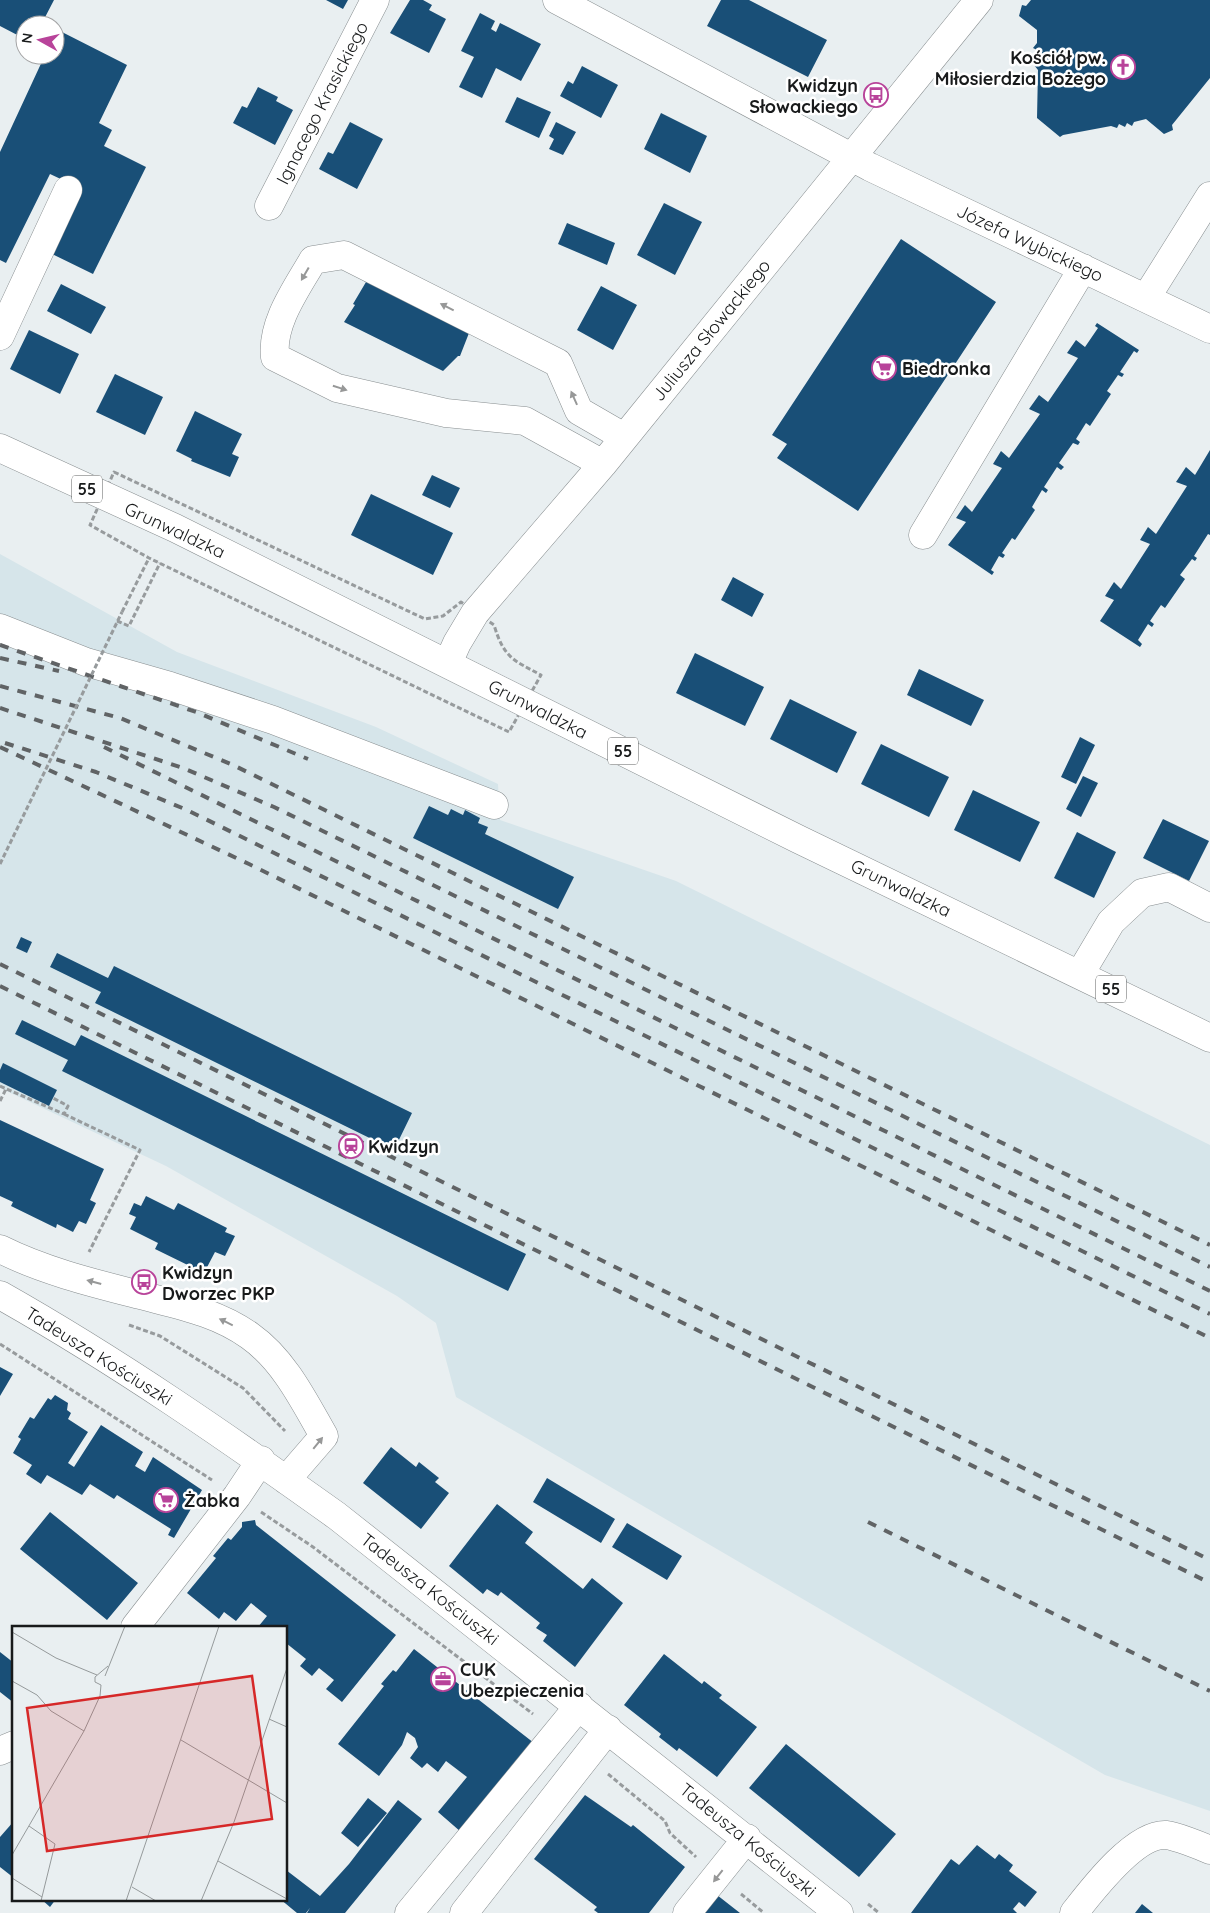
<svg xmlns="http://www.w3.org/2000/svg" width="1210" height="1913" viewBox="0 0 1210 1913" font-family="Quicksand,sans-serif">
	<rect width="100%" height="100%" fill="#e9eff1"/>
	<!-- built -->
	<path fill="#d6e5ea" d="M 0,554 L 177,652 L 376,727 L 498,784 L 500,820 L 676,881 L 1210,1145 L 1210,1811 L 1105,1775 L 456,1397 L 436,1323 L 397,1296 L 166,1166 L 0,1088 Z"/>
	<!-- building -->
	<path fill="#194f77" d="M 0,0 L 54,0 L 41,25 L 25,25 L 25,39 L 0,26 Z
		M 326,0 L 348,0 L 343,9 Z
		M 410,0 L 423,0 L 432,5 L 429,10 L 446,19 L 429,53 L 390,33 Z
		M 721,0 L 749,0 L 827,40 L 808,77 L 707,26 Z
		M 1031,0 L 1210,0 L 1210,78 L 1172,125 L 1173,130 L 1164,134 L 1146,119 L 1134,122 L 1132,126 L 1127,123 L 1125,127 L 1119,124 L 1117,128 L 1111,126 L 1063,135 L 1060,137 L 1037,118 L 1038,70 L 1034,65 L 1038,62 L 1034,57 L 1038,55 L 1037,50 L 1033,48 L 1037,43 L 1037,30 L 1019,16 L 1022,5 L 1026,6 Z
		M 480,13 L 495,21 L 491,29 L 496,32 L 500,23 L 541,44 L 521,81 L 496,68 L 482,98 L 459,87 L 474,57 L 461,51 Z
		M 58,30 L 127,65 L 99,123 L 112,130 L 104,146 L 146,167 L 93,274 L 50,253 L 82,189 L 50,174 L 6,263 L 0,260 L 0,152 L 45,55 L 55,55 L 55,35 Z
		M 582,66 L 618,85 L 601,118 L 560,96 L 568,81 L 573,84 Z
		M 258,87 L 278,97 L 276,101 L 293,110 L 275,145 L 233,123 L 242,106 L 247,108 Z
		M 517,97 L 551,112 L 539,138 L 505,122 Z
		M 661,113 L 707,136 L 690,173 L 644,149 Z
		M 350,122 L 383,139 L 357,189 L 319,169 L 328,152 L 333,154 Z
		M 556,122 L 576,132 L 563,155 L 549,149 L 554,139 L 549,136 Z
		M 664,203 L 702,222 L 675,275 L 637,255 Z
		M 567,223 L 615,243 L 607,265 L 558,244 Z
		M 901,239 L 996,302 L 858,511 L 777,458 L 787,444 L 772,435 Z
		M 367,275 L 469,333 L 460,356 L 458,356 L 443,371 L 344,322 L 355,305 L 353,304 L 366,282 L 364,281 Z
		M 61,284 L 106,307 L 91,334 L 47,311 Z
		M 601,286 L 637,305 L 613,350 L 577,330 Z
		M 1097,323 L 1139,350 L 1137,353 L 1134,351 L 1120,372 L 1124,374 L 1122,377 L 1118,375 L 1107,391 L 1111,394 L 1090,426 L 1086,423 L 1076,439 L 1080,442 L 1078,445 L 1073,443 L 1059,463 L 1064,467 L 1061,470 L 1057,467 L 1044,487 L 1048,490 L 1046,493 L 1042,490 L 1032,507 L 1035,510 L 1015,540 L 1012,538 L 1002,553 L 1005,555 L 1003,558 L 999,556 L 991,570 L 994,572 L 992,575 L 948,545 L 966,522 L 956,518 L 965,505 L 972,512 L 1002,468 L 993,464 L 1001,451 L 1009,458 L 1040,414 L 1029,409 L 1039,395 L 1048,402 L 1078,358 L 1067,353 L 1076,340 L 1085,347 L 1098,328 L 1095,326 Z
		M 29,330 L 79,354 L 60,394 L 10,369 Z
		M 115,374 L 163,397 L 145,435 L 96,412 Z
		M 195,411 L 242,434 L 232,454 L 239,457 L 230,477 L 191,461 L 192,459 L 176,451 Z
		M 1210,450 L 1210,535 L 1208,534 L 1194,556 L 1197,558 L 1195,561 L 1192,559 L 1180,575 L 1185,579 L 1165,608 L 1161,605 L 1150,621 L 1154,624 L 1152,627 L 1148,624 L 1138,640 L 1142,644 L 1140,647 L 1100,621 L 1114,600 L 1105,596 L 1114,582 L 1121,589 L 1150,544 L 1140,540 L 1148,527 L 1156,534 L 1187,486 L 1176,482 L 1186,467 L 1195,475 Z
		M 432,475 L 460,488 L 450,508 L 422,495 Z
		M 371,494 L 453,533 L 433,575 L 351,535 Z
		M 733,577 L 764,594 L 752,617 L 721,600 Z
		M 695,653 L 764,687 L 745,726 L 676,693 Z
		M 919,669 L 984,700 L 971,726 L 907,695 Z
		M 790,699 L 857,732 L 837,773 L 770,739 Z
		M 1080,737 L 1095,745 L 1076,784 L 1061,777 Z
		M 881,744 L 949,777 L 929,817 L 861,784 Z
		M 1083,776 L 1098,783 L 1081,817 L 1066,809 Z
		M 973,790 L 1040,822 L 1020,862 L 954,830 Z
		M 429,806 L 448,815 L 451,809 L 463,815 L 465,810 L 480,818 L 478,823 L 488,827 L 485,834 L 574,877 L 558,909 L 413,838 Z
		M 1163,819 L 1209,841 L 1189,881 L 1143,858 Z
		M 1077,832 L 1116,852 L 1094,898 L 1054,878 Z
		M 21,937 L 32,942 L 27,953 L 16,948 Z
		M 57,953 L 108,978 L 114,966 L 412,1113 L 394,1150 L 95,1003 L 101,992 L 50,967 Z
		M 22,1020 L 75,1046 L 81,1035 L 526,1254 L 508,1291 L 62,1071 L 68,1060 L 15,1034 Z
		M 3,1063 L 57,1090 L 49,1106 L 0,1082 L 0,1070 Z
		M 0,1120 L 104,1169 L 90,1200 L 96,1203 L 86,1224 L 79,1221 L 73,1232 L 57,1224 L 56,1228 L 11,1206 L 13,1202 L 0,1196 Z
		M 146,1196 L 174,1210 L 178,1203 L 227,1228 L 225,1232 L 235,1236 L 225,1256 L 215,1252 L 204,1273 L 155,1249 L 158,1243 L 130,1229 L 136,1217 L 129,1214 L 134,1203 L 141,1206 Z
		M 0,1367 L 13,1374 L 0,1396 Z
		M 55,1395 L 68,1403 L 67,1410 L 71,1413 L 68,1419 L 88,1432 L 68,1463 L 74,1467 L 101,1425 L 143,1452 L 135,1466 L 145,1472 L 153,1457 L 202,1490 L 174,1538 L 168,1535 L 171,1529 L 117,1495 L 114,1499 L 90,1484 L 82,1495 L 47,1475 L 41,1484 L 26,1474 L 32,1465 L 13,1453 L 21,1439 L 18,1437 L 30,1417 L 34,1419 L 48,1398 L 51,1400 Z
		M 391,1447 L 416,1467 L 419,1462 L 439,1478 L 435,1482 L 449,1493 L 421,1529 L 363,1483 Z
		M 547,1478 L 615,1519 L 601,1543 L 533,1502 Z
		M 497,1504 L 533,1532 L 525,1543 L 583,1589 L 592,1578 L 623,1603 L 575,1667 L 543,1641 L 547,1635 L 536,1628 L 540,1623 L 501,1592 L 498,1596 L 487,1589 L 483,1594 L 449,1566 Z
		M 50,1512 L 138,1583 L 107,1620 L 20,1549 Z
		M 255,1520 L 256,1525 L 396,1635 L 342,1702 L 326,1689 L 334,1680 L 319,1668 L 312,1676 L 300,1666 L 306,1659 L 286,1643 L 286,1627 L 258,1627 L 267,1616 L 251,1603 L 236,1621 L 224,1612 L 219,1619 L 187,1593 L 216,1558 L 213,1556 L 228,1538 L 231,1540 L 242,1527 L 242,1522 Z
		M 627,1523 L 682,1556 L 667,1580 L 612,1547 Z
		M 414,1649 L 534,1743 L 461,1832 L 438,1812 L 467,1777 L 446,1761 L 438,1772 L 427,1763 L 422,1768 L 410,1758 L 418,1747 L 415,1738 L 407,1732 L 402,1745 L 379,1776 L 338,1744 L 384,1686 L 381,1684 L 393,1670 L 396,1672 Z
		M 0,1652 L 14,1663 L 14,1703 L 0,1692 Z
		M 664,1654 L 702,1684 L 704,1681 L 722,1695 L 719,1698 L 757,1727 L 717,1777 L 679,1748 L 677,1751 L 659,1737 L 661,1734 L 624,1705 Z
		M 786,1744 L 896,1834 L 859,1877 L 749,1788 Z
		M 585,1795 L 631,1827 L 633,1825 L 685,1867 L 649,1913 L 598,1913 L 594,1910 L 597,1907 L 534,1859 Z
		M 368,1798 L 387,1813 L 358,1847 L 341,1833 Z
		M 398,1800 L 422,1819 L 345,1913 L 307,1913 L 310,1908 L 306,1913 L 297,1913 L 280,1899 L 286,1899 L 286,1870 L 320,1896 L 349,1864 Z
		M 14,1821 L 14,1878 L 0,1867 L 0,1837 Z
		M 977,1845 L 995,1859 L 999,1854 L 1013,1865 L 1009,1871 L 1037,1892 L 1025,1907 L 1019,1902 L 1013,1909 L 1017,1913 L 911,1913 L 951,1859 L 959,1865 Z
		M 717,1895 L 740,1913 L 702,1913 Z
		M 41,1899 L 56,1899 L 50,1907 Z
		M 1142,1904 L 1153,1913 L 1135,1913 Z"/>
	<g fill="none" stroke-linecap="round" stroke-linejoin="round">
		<defs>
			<path id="minor" d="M 557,0 L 870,167 L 1210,329
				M 269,206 L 375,0
				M 1146,298 L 1210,196
				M 0,336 L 68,190
				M 603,464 L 525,421 L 446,413 L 337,388 L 275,357 C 271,323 297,288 313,260 L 344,255 L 558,363 L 579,411 L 624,437
				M 923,535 L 1083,268
				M 0,628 L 86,662 L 170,686 L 273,720 L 494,805
				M 448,663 L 457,643 L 475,613 L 603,464 L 979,0
				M 1080,974 L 1111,922 L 1142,893 L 1169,887 L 1210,908
				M 0,1249 C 44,1271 93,1283 140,1295 C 178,1305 217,1312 250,1336 C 284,1360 304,1401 324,1436 L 286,1480
				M 0,1295 C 117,1361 228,1438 337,1516 L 839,1913
				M 135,1627 L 237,1496 L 261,1460
				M 0,1751 L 14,1745
				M 409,1913 L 579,1706
				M 464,1913 L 608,1729
				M 687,1913 L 747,1838
				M 1074,1913 C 1092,1890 1135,1833 1166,1835 C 1176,1836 1201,1846 1210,1850"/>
			<path id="major" d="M 0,448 L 175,528 L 798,839 L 1210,1038"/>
		</defs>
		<!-- minor casing -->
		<use href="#minor" stroke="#888e90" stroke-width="29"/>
		<!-- major casing -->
		<use href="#major" stroke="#888e90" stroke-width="29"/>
		<!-- path -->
		<path stroke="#979b9d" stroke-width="3" stroke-dasharray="5 2.5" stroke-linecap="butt" d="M 114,472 L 425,619 L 443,616 L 461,602 L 494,625 C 504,658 513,660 541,675 L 509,732 L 149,558 L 90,525 Z
			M 122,612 L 149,558
			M 117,621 L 129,626 L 160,563
			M 0,1086 L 64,1114 L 68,1106 L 53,1098
			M 0,1101 L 6,1089
			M 64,1114 L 140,1150 L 89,1252
			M 129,1325 L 160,1336 L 243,1388 L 285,1431
			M 0,1344 L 212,1480
			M 261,1512 L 313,1547 L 533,1714
			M 608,1774 L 665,1821 L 670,1833 L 696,1857
			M 741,1894 L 764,1913
			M 868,1904 L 879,1913"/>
		<!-- minor -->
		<use href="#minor" stroke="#fff" stroke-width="28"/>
		<!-- major -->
		<use href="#major" stroke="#fff" stroke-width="28"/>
		<!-- rail -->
		<path stroke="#606365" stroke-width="4" stroke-dasharray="9 9" stroke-linecap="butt" d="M 0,645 L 196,712 L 308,759
			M 0,658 L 59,671
			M 0,686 L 120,718 L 233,765 L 1210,1245
			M 0,708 L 183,768 L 274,807 L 1210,1267
			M 5,743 L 96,772 L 187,810 L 1210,1314
			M 0,747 L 249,864 L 1210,1338
			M 104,747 L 1210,1291
			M 0,964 L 1210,1560
			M 0,986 L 1210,1583
			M 868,1522 L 1210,1691"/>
		<!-- path-bridge -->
		<path stroke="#979b9d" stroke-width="3" stroke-dasharray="5 2.5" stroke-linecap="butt" d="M 0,864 L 122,612"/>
	</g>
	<!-- one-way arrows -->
	<defs><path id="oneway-solid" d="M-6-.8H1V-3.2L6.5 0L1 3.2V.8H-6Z" transform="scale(1.25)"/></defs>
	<g fill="#979898">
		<use href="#oneway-solid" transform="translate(305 274) rotate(120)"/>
		<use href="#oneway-solid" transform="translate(447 307) rotate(-153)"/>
		<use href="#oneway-solid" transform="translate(340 388) rotate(18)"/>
		<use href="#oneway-solid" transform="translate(574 398) rotate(-114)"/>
		<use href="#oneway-solid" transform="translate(94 1282) rotate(-165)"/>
		<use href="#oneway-solid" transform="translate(226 1322) rotate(-154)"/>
		<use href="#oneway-solid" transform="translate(318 1443) rotate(-51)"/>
		<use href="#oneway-solid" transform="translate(718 1876) rotate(128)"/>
	</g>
	<!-- icons -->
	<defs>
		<symbol id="church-ring" viewBox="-11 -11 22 22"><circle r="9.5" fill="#fff" stroke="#b8439a" stroke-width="1.5"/><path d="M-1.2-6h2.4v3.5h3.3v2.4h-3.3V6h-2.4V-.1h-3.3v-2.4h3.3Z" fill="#b8439a"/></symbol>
		<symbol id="bus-ring" viewBox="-11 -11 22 22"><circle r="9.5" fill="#fff" stroke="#b8439a" stroke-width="1.5"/><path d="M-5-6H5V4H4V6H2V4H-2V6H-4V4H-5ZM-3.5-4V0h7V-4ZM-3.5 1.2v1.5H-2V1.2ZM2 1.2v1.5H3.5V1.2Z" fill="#b8439a"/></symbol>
		<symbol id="supermarket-ring" viewBox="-11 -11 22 22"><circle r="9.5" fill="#fff" stroke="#b8439a" stroke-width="1.5"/><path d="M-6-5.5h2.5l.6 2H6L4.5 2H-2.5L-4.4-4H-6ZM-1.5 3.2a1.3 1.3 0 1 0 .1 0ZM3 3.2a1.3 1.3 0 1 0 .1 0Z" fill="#b8439a"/></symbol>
		<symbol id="station-ring" viewBox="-11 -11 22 22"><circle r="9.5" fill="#fff" stroke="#b8439a" stroke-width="1.5"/><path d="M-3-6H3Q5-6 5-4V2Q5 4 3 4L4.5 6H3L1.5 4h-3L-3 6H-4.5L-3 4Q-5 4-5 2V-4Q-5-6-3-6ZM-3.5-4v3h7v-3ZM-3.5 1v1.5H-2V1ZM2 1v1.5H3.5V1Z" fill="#b8439a"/></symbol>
		<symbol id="office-ring" viewBox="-11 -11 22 22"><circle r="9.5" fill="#fff" stroke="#b8439a" stroke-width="1.5"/><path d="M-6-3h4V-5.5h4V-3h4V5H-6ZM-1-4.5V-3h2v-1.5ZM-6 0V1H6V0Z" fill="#b8439a"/></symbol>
	</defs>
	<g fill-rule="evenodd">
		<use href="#church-ring" x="1109" y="53" width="28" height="28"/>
		<use href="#bus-ring" x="862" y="81" width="28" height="28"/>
		<use href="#supermarket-ring" x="870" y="354" width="28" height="28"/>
		<use href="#station-ring" x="337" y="1132" width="28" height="28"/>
		<use href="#bus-ring" x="130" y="1268" width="28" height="28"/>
		<use href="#supermarket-ring" x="152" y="1486" width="28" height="28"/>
		<use href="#office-ring" x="429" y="1665" width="28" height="28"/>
	</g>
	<g text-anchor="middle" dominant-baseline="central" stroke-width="5" stroke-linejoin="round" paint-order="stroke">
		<!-- shield labels -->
		<g fill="#fff" stroke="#5d5f5f" stroke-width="1">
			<rect x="72" y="475.5" width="30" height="27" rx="4"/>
			<rect x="608" y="737.5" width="30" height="27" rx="4"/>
			<rect x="1096" y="975.5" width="30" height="27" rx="4"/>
		</g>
		<g font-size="16" font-weight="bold" fill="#181a1b">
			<text x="87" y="489">55</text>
			<text x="623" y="751">55</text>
			<text x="1111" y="989">55</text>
		</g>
		<!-- poi labels -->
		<g font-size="18" font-weight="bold" fill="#181a1b" stroke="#fff" text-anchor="start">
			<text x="1106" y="57" text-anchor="end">Kościół pw.<tspan x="1106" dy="21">Miłosierdzia Bożego</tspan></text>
			<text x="858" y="85" text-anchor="end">Kwidzyn<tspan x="858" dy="21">Słowackiego</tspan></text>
			<text x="902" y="368">Biedronka</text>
			<text x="368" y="1146">Kwidzyn</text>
			<text x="162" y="1272">Kwidzyn<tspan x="162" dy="21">Dworzec PKP</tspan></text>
			<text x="184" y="1500">Żabka</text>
			<text x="460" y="1669">CUK<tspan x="460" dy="21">Ubezpieczenia</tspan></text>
		</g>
		<!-- street labels -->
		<g font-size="18" fill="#181a1b" stroke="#fff">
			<text transform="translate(322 103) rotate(-63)">Ignacego Krasickiego</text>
			<text transform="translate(1030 243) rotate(25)">Józefa Wybickiego</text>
			<text transform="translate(711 330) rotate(-51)">Juliusza Słowackiego</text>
			<text transform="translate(175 530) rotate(25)">Grunwaldzka</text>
			<text transform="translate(538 709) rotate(27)">Grunwaldzka</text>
			<text transform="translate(901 888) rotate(26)">Grunwaldzka</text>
			<text transform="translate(99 1356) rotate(32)">Tadeusza Kościuszki</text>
			<text transform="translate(430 1589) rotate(38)">Tadeusza Kościuszki</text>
			<text transform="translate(748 1840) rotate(39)">Tadeusza Kościuszki</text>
		</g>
	</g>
	<!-- overview -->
	<g transform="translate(12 1626)">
		<rect width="275" height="275" fill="#e9eff1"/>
		<path fill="none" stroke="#959a9b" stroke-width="1" d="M 0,6 L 44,32 L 85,49M 93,50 L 113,0M 0,55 L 25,69 L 39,85 L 72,105M 89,59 L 83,56 L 83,51 L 96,40M 257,93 L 275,101M 169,114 L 275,177M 17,200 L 43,218 L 29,275M 0,229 L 72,105 L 88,70 L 89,59M 206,235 L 275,273M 0,252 L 30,271M 120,261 L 144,275M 114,275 L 207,0M 189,275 L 222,196 L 275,42"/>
		<path fill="#d62828" fill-opacity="0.15" stroke="#d62828" stroke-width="2.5" d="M 240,50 L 260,193 L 35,225 L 15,82 Z"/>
		<rect width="275" height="275" fill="none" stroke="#181a1b" stroke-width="2.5"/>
	</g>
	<!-- north arrow -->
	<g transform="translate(40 40) rotate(278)"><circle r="24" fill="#ffffff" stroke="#a3a3a4"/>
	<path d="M0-4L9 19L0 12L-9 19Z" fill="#b8439a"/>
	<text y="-8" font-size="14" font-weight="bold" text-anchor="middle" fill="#181a1b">N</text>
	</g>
</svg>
